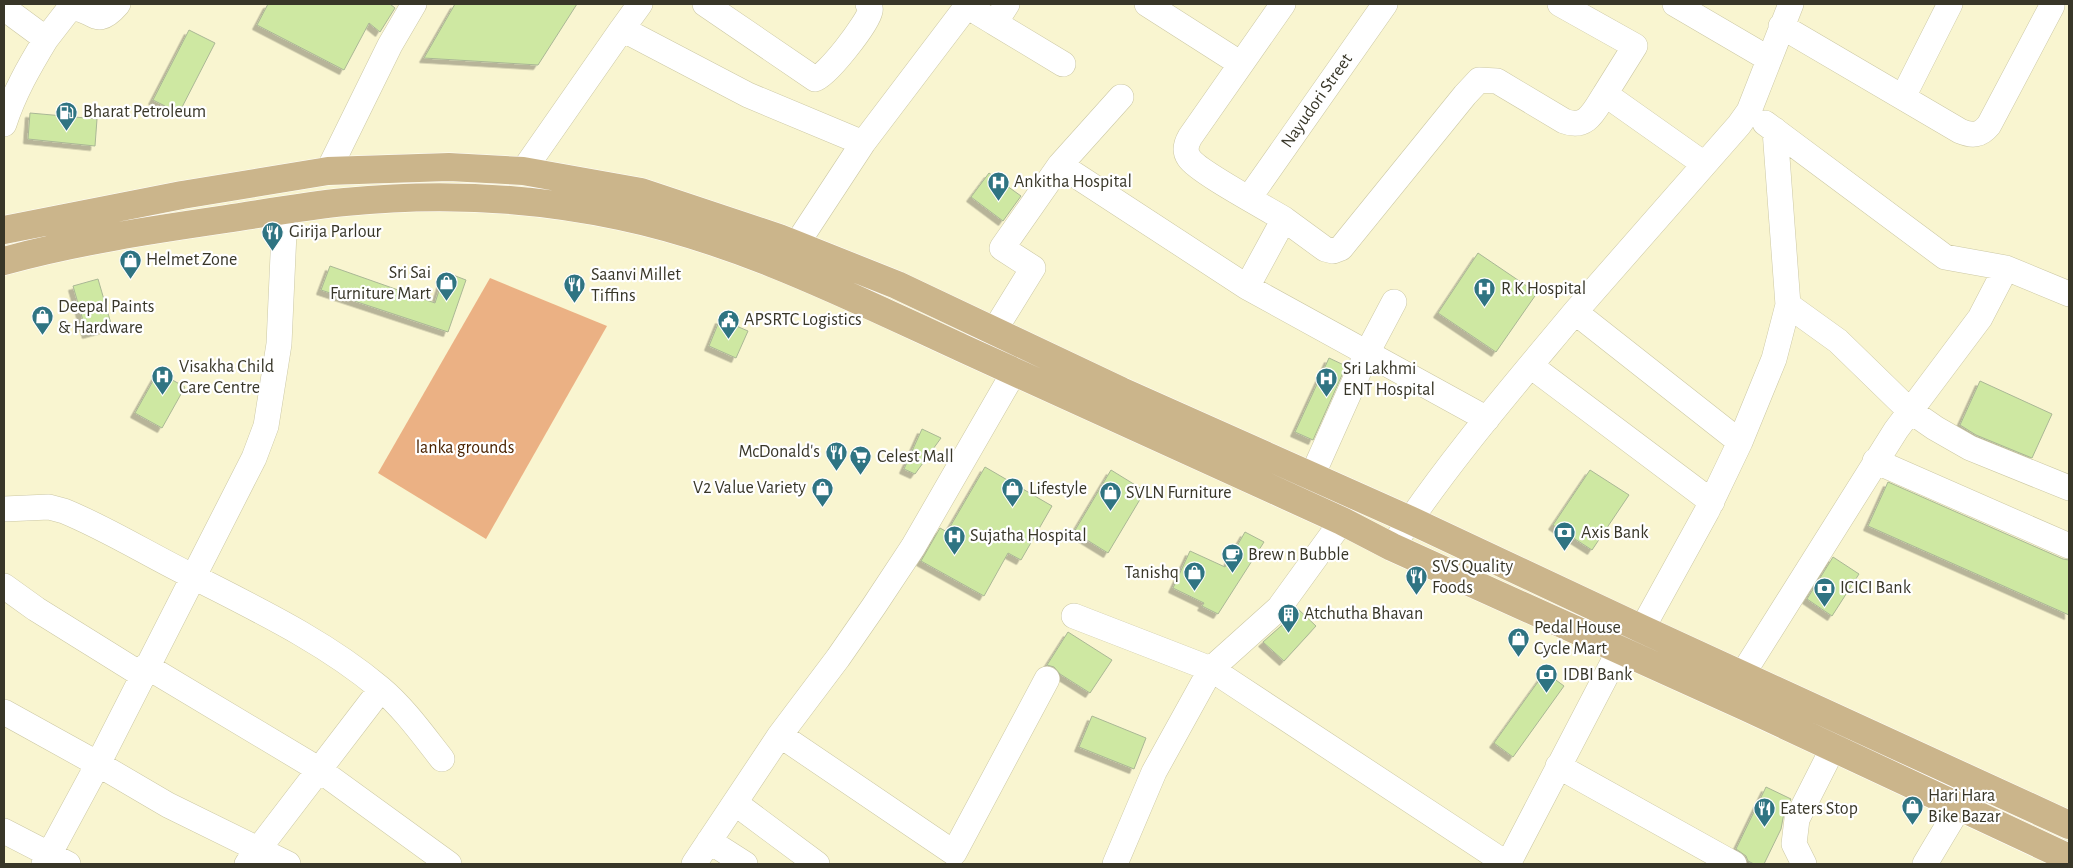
<svg xmlns="http://www.w3.org/2000/svg" width="2073" height="868" viewBox="0 0 2073 868" font-family="'Alegreya Sans',sans-serif">
	<defs>
		<filter id="shadow"><feDropShadow dx="-4.5" dy="4.5" stdDeviation="0" flood-color="#0004"/></filter>
	</defs>
	<rect width="100%" height="100%" fill="#f9f5d0"/>
	<!-- green -->
	<path fill="#ebb184" d="M 490,278 L 607,326 L 486,539 L 378,473 Z"/>
	<!-- building -->
	<path fill="#cee8a2" stroke="#aab795" filter="url(#shadow)" d="M 268,4 L 390,4 L 395,8 L 380,32 L 369,23 L 344,70 L 257,25 Z
		M 455,4 L 577,4 L 538,65 L 424,58 Z
		M 189,30 L 215,43 L 179,113 L 153,100 Z
		M 30,113 L 97,119 L 95,146 L 28,139 Z
		M 989,173 L 1021,196 L 1003,221 L 971,197 Z
		M 1478,253 L 1537,293 L 1496,352 L 1438,313 Z
		M 330,266 L 435,303 L 445,272 L 466,280 L 448,332 L 321,290 Z
		M 98,279 L 112,327 L 87,334 L 73,286 Z
		M 720,319 L 748,331 L 736,358 L 709,346 Z
		M 1329,358 L 1346,366 L 1313,440 L 1295,432 Z
		M 158,372 L 185,387 L 162,428 L 135,413 Z
		M 1980,381 L 2052,414 L 2032,458 L 1976,435 L 1960,425 Z
		M 922,429 L 941,438 L 915,474 L 904,469 Z
		M 985,467 L 1052,506 L 1021,560 L 1008,553 L 984,596 L 921,561 L 940,528 L 947,532 Z
		M 1111,470 L 1145,491 L 1108,553 L 1074,532 Z
		M 1590,470 L 1629,495 L 1592,550 L 1553,525 Z
		M 1888,482 L 2063,559 L 2069,560 L 2069,615 L 1868,526 Z
		M 1245,532 L 1264,542 L 1218,614 L 1202,606 L 1204,603 L 1173,588 L 1190,551 L 1225,567 Z
		M 1833,557 L 1859,574 L 1832,616 L 1807,599 Z
		M 1297,608 L 1316,626 L 1284,661 L 1263,642 L 1289,619 Z
		M 1068,632 L 1112,660 L 1090,693 L 1060,674 L 1054,667 L 1047,665 Z
		M 1545,672 L 1564,686 L 1513,757 L 1494,743 Z
		M 1092,716 L 1146,738 L 1134,769 L 1079,747 Z
		M 1766,787 L 1791,799 L 1784,813 L 1781,829 L 1764,864 L 1754,864 L 1748,861 L 1746,856 L 1736,849 Z"/>
	<g fill="none" stroke-linecap="round" stroke-linejoin="round">
		<defs>
			<path id="minor" d="M 640,4 L 622,29 L 748,95 L 863,143 L 967,6 L 995,23 L 1007,4
				M 705,4 L 815,79 C 826,77 868,23 870,11 C 871,8 870,7 868,4
				M 1147,4 L 1241,64
				M 1283,4 L 1190,137 C 1186,144 1184,151 1189,158 C 1197,171 1266,208 1284,219
				M 1560,4 L 1635,46 L 1605,94
				M 1675,4 L 1769,59
				M 4,8 L 46,39 L 70,8 C 94,7 95,31 118,4
				M 995,23 L 1063,64
				M 1781,26 L 1960,131 C 1972,136 1980,136 1989,125 L 2052,6
				M 1903,97 L 1950,4
				M 1765,123 L 1945,257 L 2006,268 L 2069,294
				M 4,124 C 14,93 29,67 46,39
				M 1775,130 L 1788,305 L 1838,341 L 1909,410 L 1935,428 L 1970,448 L 2069,488
				M 1060,165 L 1121,97
				M 328,171 L 390,45 L 414,4
				M 523,171 L 622,29
				M 1249,198 L 1385,4
				M 285,210 L 279,344 L 266,426 L 254,458 L 98,764 L 168,805 L 288,864
				M 796,245 L 863,143
				M 1247,287 L 1487,419
				M 994,331 L 1033,268 L 1002,248 L 1060,165 L 1247,287 L 1284,219 L 1325,249 L 1333,251 L 1341,248 L 1465,95 L 1479,80 L 1497,81 L 1564,121 C 1587,130 1594,111 1605,94 L 1704,164
				M 1531,366 L 1712,502
				M 1740,442 L 1774,359 L 1788,305
				M 1875,461 L 2069,546
				M 1312,476 L 1367,353 L 1394,302
				M 4,509 L 49,507 L 64,511 C 108,529 149,555 192,576 C 256,609 324,641 380,688 C 404,708 423,735 442,759
				M 1392,547 C 1446,464 1512,388 1575,312
				M 4,586 L 36,609 L 142,675
				M 1074,616 L 1211,669 L 1507,864
				M 1642,629 L 1707,511 L 1740,442 L 1575,312 L 1739,125 L 1749,111 L 1791,4
				M 146,666 L 318,769 L 449,864
				M 1742,675 L 1896,430 L 1980,318 L 2006,268
				M 4,712 L 98,764 L 44,864
				M 780,735 L 954,853 L 1047,679
				M 1558,766 L 1734,864
				M 735,803 L 817,864
				M 4,831 L 68,864
				M 709,841 L 745,864
				M 247,864 L 381,689
				M 694,864 L 780,735 L 838,658 L 874,606 L 913,547 L 1014,372
				M 1115,864 L 1154,772 L 1211,669 L 1279,608 L 1342,521
				M 1508,864 L 1619,651
				M 1804,864 L 1794,844 L 1797,819 L 1833,748
				M 1925,864 L 1959,807"/>
			<path id="major" d="M 4,230 L 182,195 L 328,171 L 449,167 L 523,171 L 641,192 L 779,238 L 897,285 L 1121,391 L 1410,520 L 1642,629 L 2069,825
				M 4,261 C 77,241 151,230 226,219 C 266,213 305,206 345,202 C 435,193 531,197 620,216 C 740,241 851,297 962,348 C 1088,406 1215,463 1342,521 L 1392,547 L 1746,707 L 2069,858"/>
		</defs>
		<!-- minor casing -->
		<use href="#minor" stroke="#ccc8a4" stroke-width="26"/>
		<!-- major casing -->
		<use href="#major" stroke="#fff" stroke-width="29"/>
		<!-- minor -->
		<use href="#minor" stroke="#fff" stroke-width="25"/>
		<!-- major -->
		<use href="#major" stroke="#cbb58b" stroke-width="28"/>
	</g>
	<!-- icons -->
	<defs>
		<symbol id="fuel-pin" viewBox="-11 -11 22 30"><path d="M0 17L-7.5 6A9.5 9.5 0 1 1 7.5 6Z" fill="#2f7482" stroke="#fff"/><path d="M-5.5-6h7V0h2V4h1.3V-2.5L3-4.5l.8-.8L6-3V5H2.5V1h-1V6h-7ZM-4.2-4.7v3.2H.2V-4.7Z" fill="#fff"/></symbol>
		<symbol id="hospital-pin" viewBox="-11 -11 22 30"><path d="M0 17L-7.5 6A9.5 9.5 0 1 1 7.5 6Z" fill="#2f7482" stroke="#fff"/><path d="M-5-5h3v3.5h4V-5h3V5h-3V1.5h-4V5h-3Z" fill="#fff"/></symbol>
		<symbol id="restaurant-pin" viewBox="-11 -11 22 30"><path d="M0 17L-7.5 6A9.5 9.5 0 1 1 7.5 6Z" fill="#2f7482" stroke="#fff"/><path d="M-5-6h1v4h1v-4h1v4h1v-4h1v5L-1.5 .5V6h-2V.5L-5-1ZM5-6V6H3V1.5H1.5Q1.5-4 5-6Z" fill="#fff"/></symbol>
		<symbol id="shop-pin" viewBox="-11 -11 22 30"><path d="M0 17L-7.5 6A9.5 9.5 0 1 1 7.5 6Z" fill="#2f7482" stroke="#fff"/><path d="M-5-2.5h2.3a2.7 3.5 0 0 1 5.4 0H5L5.5 6h-11ZM-1.5-2.5h3a1.5 2.3 0 0 0-3 0Z" fill="#fff"/></symbol>
		<symbol id="civic-pin" viewBox="-11 -11 22 30"><path d="M0 17L-7.5 6A9.5 9.5 0 1 1 7.5 6Z" fill="#2f7482" stroke="#fff"/><path d="M-.6-6.5H3V-4.5H.6V-3L4-1V1h2V6H-6V1h2V-1L-.6-3ZM-1.2 2.5V6h2.4V2.5Z" fill="#fff"/></symbol>
		<symbol id="supermarket-pin" viewBox="-11 -11 22 30"><path d="M0 17L-7.5 6A9.5 9.5 0 1 1 7.5 6Z" fill="#2f7482" stroke="#fff"/><path d="M-6-5.5h2.5l.6 2H6L4.5 2H-2.5L-4.4-4H-6ZM-1.5 3.2a1.3 1.3 0 1 0 .1 0ZM3 3.2a1.3 1.3 0 1 0 .1 0Z" fill="#fff"/></symbol>
		<symbol id="bank-pin" viewBox="-11 -11 22 30"><path d="M0 17L-7.5 6A9.5 9.5 0 1 1 7.5 6Z" fill="#2f7482" stroke="#fff"/><path d="M-6-4H6V4H-6ZM0-2.3a2.3 2.3 0 1 0 0 4.6a2.3 2.3 0 1 0 0-4.6Z" fill="#fff"/></symbol>
		<symbol id="cafe-pin" viewBox="-11 -11 22 30"><path d="M0 17L-7.5 6A9.5 9.5 0 1 1 7.5 6Z" fill="#2f7482" stroke="#fff"/><path d="M-5.5-4.5H6V0H3Q3 3.5 0 3.5H-2.5Q-5.5 3.5-5.5 0ZM3-3.2v2h1.7v-2ZM-6 4.5H4V6H-6Z" fill="#fff"/></symbol>
		<symbol id="building-pin" viewBox="-11 -11 22 30"><path d="M0 17L-7.5 6A9.5 9.5 0 1 1 7.5 6Z" fill="#2f7482" stroke="#fff"/><path d="M-4-6H4V6H1V3H-1V6H-4ZM-2.5-4.3h1.7v1.8h-1.7ZM.8-4.3h1.7v1.8H.8ZM-2.5-1h1.7V.8h-1.7ZM.8-1h1.7V.8H.8Z" fill="#fff"/></symbol>
	</defs>
	<g fill-rule="evenodd">
		<use href="#fuel-pin" x="54" y="100" width="25" height="34"/>
		<use href="#hospital-pin" x="986" y="170" width="25" height="34"/>
		<use href="#restaurant-pin" x="260" y="220" width="25" height="34"/>
		<use href="#shop-pin" x="118" y="248" width="25" height="34"/>
		<use href="#shop-pin" x="434" y="270" width="25" height="34"/>
		<use href="#restaurant-pin" x="562" y="272" width="25" height="34"/>
		<use href="#hospital-pin" x="1472" y="276" width="25" height="34"/>
		<use href="#shop-pin" x="30" y="304" width="25" height="34"/>
		<use href="#civic-pin" x="716" y="308" width="25" height="34"/>
		<use href="#hospital-pin" x="150" y="364" width="25" height="34"/>
		<use href="#hospital-pin" x="1314" y="366" width="25" height="34"/>
		<use href="#restaurant-pin" x="824" y="440" width="25" height="34"/>
		<use href="#supermarket-pin" x="848" y="444" width="25" height="34"/>
		<use href="#shop-pin" x="810" y="476" width="25" height="34"/>
		<use href="#shop-pin" x="1000" y="476" width="25" height="34"/>
		<use href="#shop-pin" x="1098" y="480" width="25" height="34"/>
		<use href="#bank-pin" x="1552" y="520" width="25" height="34"/>
		<use href="#hospital-pin" x="942" y="524" width="25" height="34"/>
		<use href="#cafe-pin" x="1220" y="542" width="25" height="34"/>
		<use href="#shop-pin" x="1182" y="560" width="25" height="34"/>
		<use href="#restaurant-pin" x="1404" y="564" width="25" height="34"/>
		<use href="#bank-pin" x="1812" y="576" width="25" height="34"/>
		<use href="#building-pin" x="1276" y="602" width="25" height="34"/>
		<use href="#shop-pin" x="1506" y="626" width="25" height="34"/>
		<use href="#bank-pin" x="1534" y="662" width="25" height="34"/>
		<use href="#shop-pin" x="1900" y="794" width="25" height="34"/>
		<use href="#restaurant-pin" x="1752" y="796" width="25" height="34"/>
	</g>
	<g text-anchor="middle" dominant-baseline="central" stroke-width="4.5" stroke-linejoin="round" paint-order="stroke">
		<!-- street labels -->
		<g font-size="18" fill="#383628" stroke="#fff">
			<text transform="translate(1317 101) rotate(-55)">Nayudori Street</text>
		</g>
		<!-- poi labels -->
		<g font-size="18" fill="#383628" stroke="#fff" text-anchor="start">
			<text x="83" y="112">Bharat Petroleum</text>
			<text x="1014" y="182">Ankitha Hospital</text>
			<text x="289" y="232">Girija Parlour</text>
			<text x="146" y="260">Helmet Zone</text>
			<text x="431" y="273" text-anchor="end">Sri Sai<tspan x="431" dy="21">Furniture Mart</tspan></text>
			<text x="591" y="275">Saanvi Millet<tspan x="591" dy="21">Tiffins</tspan></text>
			<text x="1501" y="289">R K Hospital</text>
			<text x="58" y="307">Deepal Paints<tspan x="58" dy="21">&amp; Hardware</tspan></text>
			<text x="744" y="320">APSRTC Logistics</text>
			<text x="179" y="367">Visakha Child<tspan x="179" dy="21">Care Centre</tspan></text>
			<text x="1343" y="369">Sri Lakhmi<tspan x="1343" dy="21">ENT Hospital</tspan></text>
			<text x="820" y="452" text-anchor="end">McDonald's</text>
			<text x="877" y="457">Celest Mall</text>
			<text x="806" y="488" text-anchor="end">V2 Value Variety</text>
			<text x="1029" y="489">Lifestyle</text>
			<text x="1126" y="493">SVLN Furniture</text>
			<text x="1581" y="533">Axis Bank</text>
			<text x="970" y="536">Sujatha Hospital</text>
			<text x="1248" y="555">Brew n Bubble</text>
			<text x="1432" y="567">SVS Quality<tspan x="1432" dy="21">Foods</tspan></text>
			<text x="1179" y="573" text-anchor="end">Tanishq</text>
			<text x="1840" y="588">ICICI Bank</text>
			<text x="1304" y="614">Atchutha Bhavan</text>
			<text x="1534" y="628">Pedal House<tspan x="1534" dy="21">Cycle Mart</tspan></text>
			<text x="1563" y="675">IDBI Bank</text>
			<text x="1928" y="796">Hari Hara<tspan x="1928" dy="21">Bike Bazar</tspan></text>
			<text x="1780" y="809">Eaters Stop</text>
		</g>
		<!-- park labels -->
		<g font-size="18" fill="#4a2300" stroke="#fff">
			<text x="465" y="448">lanka grounds</text>
		</g>
	</g>
	<!-- border -->
	<rect width="2073" height="868" fill="none" stroke="#383628" stroke-width="10"/>
</svg>
